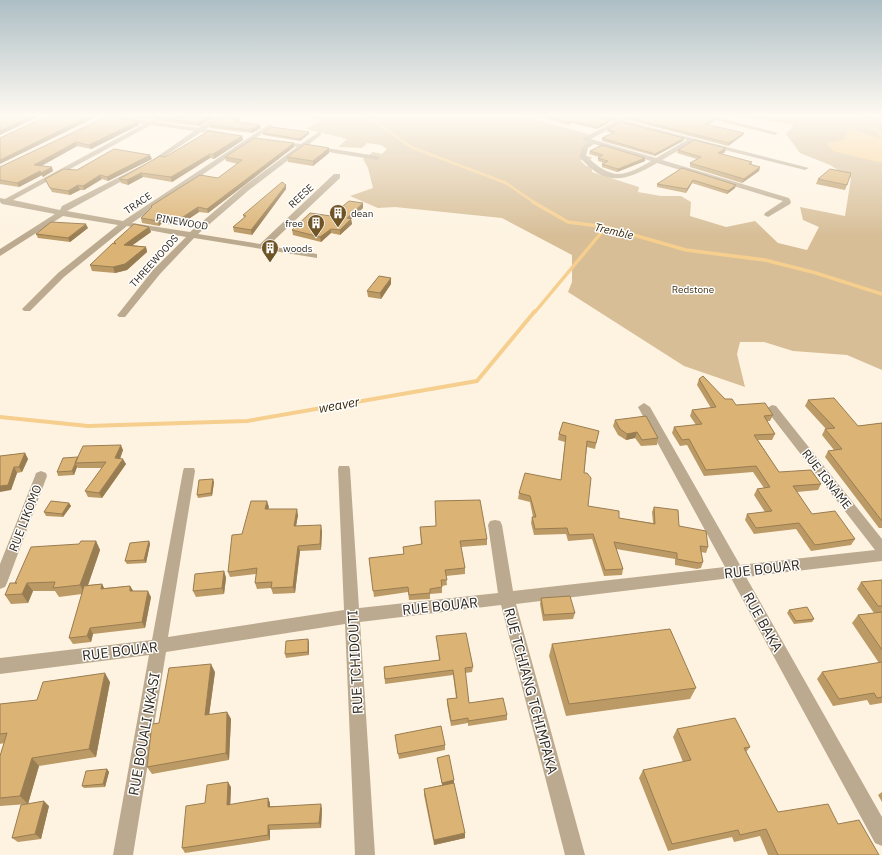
<svg xmlns="http://www.w3.org/2000/svg" width="882" height="855" viewBox="0 0 882 855" font-family="'IBM Plex Sans',sans-serif">
	<rect width="100%" height="100%" fill="#fef3e1"/>
	<!-- green -->
	<path fill="#d7be97" d="M 310,116 L 522,116 L 592,135 L 579,154 L 592,157 L 590,161 L 580,160 L 586,166 L 592,167 L 592,172 L 639,187 L 638,192 L 661,196 L 681,196 L 691,202 L 690,216 L 726,227 L 755,221 L 778,243 L 807,250 L 819,227 L 803,220 L 800,207 L 845,216 L 851,178 L 830,165 L 800,153 L 786,134 L 794,125 L 766,120 L 727,116 L 882,116 L 882,370 L 847,355 L 793,351 L 764,342 L 740,342 L 737,354 L 745,387 L 684,366 L 568,292 L 572,282 L 572,255 L 502,218 L 395,207 L 378,208 L 350,196 L 373,188 L 368,168 L 363,159 L 373,152 L 382,154 L 387,149 L 381,145 L 367,143 L 362,148 L 338,147 L 347,139 L 306,129 L 320,121 Z"/>
	<!-- water -->
	<path fill="#f6ce8e" d="M 848,128 L 882,139 L 882,163 L 833,151 L 827,143 L 844,140 Z"/>
	<g fill="none" stroke-linecap="round" stroke-linejoin="round">
		<!-- stream-far2 -->
		<path stroke="#f6ce8e" stroke-width="2.5" d="M 367,116 L 411,147 L 506,183 L 535,203
			M 862,116 L 882,137"/>
		<!-- stream-far1 -->
		<path stroke="#f6ce8e" stroke-width="3.5" d="M 533,202 L 568,222 L 606,227 L 686,250 L 765,260 L 816,273 L 882,294
			M 535,312 L 606,227"/>
		<!-- stream -->
		<path stroke="#f6ce8e" stroke-width="4" d="M 0,417 L 88,426 L 247,421 L 477,381 L 535,311"/>
		<!-- street -->
		<path fill="#bbaa8f" fill-rule="evenodd" d="M 102,116 L 119,116 L 149,121 L 153,119 L 156,122 L 198,128 L 219,116 L 227,116 L 206,129 L 226,133 L 226,135 L 201,132 L 155,163 L 67,211 L 123,221 L 268,125 L 272,125 L 272,127 L 132,223 L 190,232 L 244,186 L 297,147 L 276,143 L 276,141 L 301,144 L 319,132 L 321,133 L 321,135 L 308,145 L 377,156 L 380,158 L 377,160 L 304,148 L 249,190 L 198,234 L 260,244 L 334,174 L 340,174 L 340,178 L 268,246 L 317,254 L 317,258 L 194,238 L 160,274 L 125,317 L 119,317 L 117,315 L 119,313 L 153,270 L 186,237 L 127,226 L 64,277 L 30,311 L 24,311 L 22,309 L 58,273 L 118,225 L 63,216 L 0,256 L 0,249 L 55,214 L 2,204 L 0,202 L 0,198 L 5,199 L 144,124 ZM 151,125 L 194,131 L 151,161 L 62,206 L 60,210 L 13,200 Z
			M 595,116 L 606,116 L 619,119 L 625,116 L 633,116 L 625,121 L 809,168 L 805,170 L 693,142 L 662,160 L 789,198 L 791,202 L 790,204 L 768,217 L 764,215 L 765,213 L 783,201 L 657,163 C 626,181 605,188 579,156 L 582,147 L 588,142 L 583,140 L 583,138 L 614,122 ZM 620,123 L 687,140 L 656,158 L 591,139 ZM 594,144 L 651,161 C 622,178 612,180 586,156 L 588,148 Z
			M 701,116 L 713,116 L 778,133 L 775,135 Z
			M 644,403 L 650,407 L 740,565 L 875,550 L 768,412 L 766,409 L 772,405 L 776,406 L 882,539 L 882,561 L 746,577 L 882,817 L 882,846 L 875,843 L 731,578 L 516,604 L 585,855 L 565,855 L 501,605 L 360,622 L 375,855 L 355,855 L 345,624 L 166,652 L 133,855 L 113,855 L 149,655 L 0,674 L 0,658 L 152,640 L 183,471 L 184,468 L 194,468 L 195,471 L 168,637 L 344,610 L 338,469 L 339,466 L 349,466 L 350,469 L 359,608 L 498,593 L 488,525 L 490,521 L 495,520 L 500,521 L 502,525 L 513,591 L 725,567 L 638,407 Z
			M 41,471 L 46,473 L 47,476 L 7,583 L 5,587 L 0,589 L 0,564 L 35,476 L 36,473 Z"/>
	</g>
	<!-- wall -->
	<path fill="#bc9a65" d="M 130,116 L 216,116 L 199,126 L 157,121 L 153,118 L 149,119 Z
		M 540,116 L 599,116 L 610,122 L 597,129 L 571,123 L 568,125 L 540,117 Z
		M 629,118 L 715,118 L 714,121 L 708,125 L 744,133 L 743,135 L 728,146 L 629,120 Z
		M 138,121 L 139,125 L 91,149 L 77,146 L 41,166 L 53,171 L 43,177 L 42,175 L 19,187 L 0,184 L 0,167 Z
		M 240,121 L 239,122 L 260,125 L 261,128 L 252,133 L 210,128 L 210,125 Z
		M 608,129 L 684,138 L 683,141 L 655,156 L 602,141 L 602,138 L 612,133 L 607,132 Z
		M 263,133 L 309,134 L 300,141 L 263,135 Z
		M 242,136 L 243,140 L 214,159 L 210,158 L 172,182 L 143,177 L 128,185 L 121,183 L 119,179 L 165,157 Z
		M 294,147 L 208,213 L 199,212 L 178,226 L 162,223 L 159,226 L 142,223 L 141,218 L 152,208 L 151,206 L 218,178 L 238,164 L 226,161 L 225,157 Z
		M 678,150 L 725,152 L 722,154 L 752,162 L 751,165 L 760,167 L 759,171 L 742,183 L 690,167 L 690,163 L 697,159 L 677,153 Z
		M 590,151 L 645,158 L 645,161 L 617,172 L 602,167 L 602,164 L 604,163 L 598,161 L 598,158 L 599,157 L 589,154 Z
		M 329,153 L 313,166 L 288,162 L 287,157 Z
		M 152,159 L 108,181 L 102,179 L 84,190 L 80,190 L 70,195 L 52,192 L 45,179 L 77,170 Z
		M 682,168 L 735,188 L 727,194 L 692,183 L 686,193 L 657,187 L 657,184 Z
		M 818,179 L 847,185 L 845,190 L 816,184 Z
		M 286,185 L 286,189 L 252,235 L 234,232 L 233,227 L 244,218 L 243,215 Z
		M 363,208 L 351,219 L 352,224 L 340,235 L 331,233 L 321,242 L 293,235 L 292,230 L 331,216 Z
		M 149,227 L 151,232 L 132,245 L 146,247 L 147,252 L 127,270 L 115,273 L 92,271 L 90,265 L 115,244 L 114,242 Z
		M 88,228 L 70,242 L 38,238 L 36,234 Z
		M 391,284 L 381,299 L 368,297 L 367,291 Z
		M 699,379 L 725,399 L 736,405 L 773,415 L 770,421 L 767,421 L 775,434 L 772,440 L 758,440 L 779,472 L 821,484 L 818,490 L 797,492 L 812,514 L 855,539 L 851,545 L 811,551 L 796,529 L 754,534 L 745,520 L 747,514 L 765,512 L 754,495 L 757,489 L 764,488 L 753,472 L 704,476 L 687,445 L 680,446 L 672,433 L 674,427 L 696,425 L 690,416 L 692,410 L 711,408 L 697,385 Z
		M 808,400 L 858,426 L 882,423 L 882,528 L 879,528 L 825,457 L 828,451 L 834,450 L 822,435 L 825,429 L 826,429 L 805,406 Z
		M 615,420 L 658,438 L 657,445 L 641,446 L 635,438 L 626,440 L 618,435 L 613,426 Z
		M 599,431 L 595,449 L 587,447 L 584,473 L 588,506 L 619,518 L 653,523 L 652,512 L 654,507 L 708,547 L 706,553 L 701,552 L 703,562 L 701,568 L 697,569 L 675,565 L 675,559 L 616,549 L 623,569 L 622,575 L 604,576 L 592,539 L 568,541 L 566,534 L 534,535 L 531,523 L 532,517 L 533,517 L 530,502 L 518,499 L 519,493 L 561,480 L 565,442 L 558,440 L 559,434 Z
		M 123,450 L 120,459 L 126,464 L 102,498 L 88,497 L 85,491 L 102,468 L 78,468 L 77,467 L 74,475 L 58,476 L 57,472 L 78,457 Z
		M 25,453 L 28,459 L 22,472 L 17,473 L 11,490 L 0,456 Z
		M 214,482 L 212,496 L 198,498 L 197,495 Z
		M 69,503 L 71,506 L 63,517 L 46,516 L 44,512 Z
		M 269,507 L 268,509 L 298,515 L 296,526 L 322,531 L 321,550 L 300,551 L 295,593 L 273,594 L 271,588 L 257,589 L 255,583 L 256,574 L 230,577 L 228,572 L 242,534 Z
		M 420,527 L 487,539 L 487,545 L 461,547 L 465,568 L 465,574 L 446,576 L 447,585 L 442,586 L 442,593 L 430,594 L 430,599 L 409,600 L 408,592 L 374,597 L 369,558 L 404,554 L 403,547 L 421,544 Z
		M 96,541 L 100,550 L 88,585 L 102,584 L 104,588 L 130,586 L 133,591 L 151,597 L 145,628 L 93,634 L 91,642 L 73,644 L 69,638 L 82,594 L 59,597 L 55,591 L 33,591 L 28,603 L 11,604 L 5,595 L 15,583 L 79,544 Z
		M 149,541 L 150,544 L 146,563 L 127,564 L 125,561 Z
		M 224,571 L 226,578 L 224,594 L 196,597 L 193,591 Z
		M 882,580 L 882,612 L 874,613 L 857,589 L 861,582 Z
		M 541,598 L 575,613 L 573,619 L 543,621 L 540,604 Z
		M 789,610 L 814,619 L 812,622 L 794,624 L 787,613 Z
		M 882,612 L 882,703 L 870,705 L 867,700 L 833,706 L 817,679 L 822,672 L 879,663 L 852,623 L 858,615 Z
		M 436,636 L 473,667 L 472,672 L 465,673 L 469,703 L 507,715 L 507,720 L 468,726 L 468,723 L 451,726 L 447,704 L 447,699 L 456,698 L 453,675 L 385,684 L 384,667 L 439,660 L 437,641 Z
		M 309,642 L 309,655 L 286,658 L 285,654 Z
		M 552,644 L 696,688 L 690,699 L 566,716 L 549,656 Z
		M 215,672 L 209,715 L 227,712 L 231,719 L 229,760 L 152,774 L 147,767 L 159,723 Z
		M 110,682 L 96,757 L 39,766 L 28,804 L 0,806 L 0,756 L 4,743 L 0,744 L 0,704 L 37,700 Z
		M 677,729 L 750,747 L 746,752 L 778,812 L 838,824 L 879,855 L 768,855 L 760,836 L 734,842 L 732,837 L 668,851 L 639,778 L 643,770 L 683,762 L 673,737 Z
		M 395,735 L 445,745 L 445,750 L 399,759 Z
		M 437,758 L 454,783 L 465,833 L 465,838 L 434,845 L 424,795 L 424,789 L 442,785 Z
		M 107,769 L 109,772 L 105,787 L 84,788 L 82,786 Z
		M 231,787 L 230,805 L 268,798 L 270,803 L 270,806 L 322,809 L 321,828 L 270,830 L 270,840 L 185,853 L 182,848 L 205,803 Z
		M 882,792 L 882,802 L 878,795 Z
		M 49,806 L 41,839 L 18,842 L 12,838 Z"/>
	<!-- shaded-wall -->
	<path fill="#997d52" d="M 31,116 L 40,116 L 0,135 L 0,131 Z
		M 89,116 L 98,116 L 0,164 L 0,160 Z
		M 148,116 L 153,116 L 153,118 L 149,119 Z
		M 209,116 L 216,116 L 199,126 L 198,123 Z
		M 239,118 L 240,121 L 235,125 L 234,121 Z
		M 715,118 L 714,121 L 704,126 L 705,124 Z
		M 610,120 L 610,122 L 597,129 L 597,127 Z
		M 138,121 L 139,125 L 91,149 L 89,145 Z
		M 572,121 L 571,123 L 568,125 L 568,122 Z
		M 260,125 L 261,128 L 252,133 L 251,130 Z
		M 309,132 L 309,134 L 300,141 L 299,139 Z
		M 744,133 L 743,135 L 728,146 L 729,143 Z
		M 242,136 L 243,140 L 214,159 L 213,154 Z
		M 684,138 L 683,141 L 655,156 L 655,154 Z
		M 76,142 L 77,146 L 36,169 L 34,165 Z
		M 294,143 L 294,147 L 208,213 L 207,209 Z
		M 329,148 L 329,153 L 313,166 L 313,161 Z
		M 726,148 L 725,152 L 718,156 L 718,153 Z
		M 210,154 L 210,158 L 172,182 L 171,177 Z
		M 150,155 L 152,159 L 108,181 L 107,177 Z
		M 645,158 L 645,161 L 617,172 L 618,169 Z
		M 52,167 L 53,171 L 43,177 L 41,173 Z
		M 760,167 L 759,171 L 742,183 L 744,179 Z
		M 40,171 L 42,175 L 19,187 L 17,183 Z
		M 141,173 L 143,177 L 128,185 L 127,180 Z
		M 100,175 L 102,179 L 84,190 L 83,186 Z
		M 693,180 L 692,183 L 686,193 L 687,189 Z
		M 78,185 L 80,190 L 70,195 L 68,191 Z
		M 286,185 L 286,189 L 252,235 L 251,230 Z
		M 736,185 L 735,188 L 727,194 L 728,191 Z
		M 363,203 L 363,208 L 347,223 L 347,218 Z
		M 198,207 L 199,212 L 178,226 L 177,221 Z
		M 161,218 L 162,223 L 159,226 L 158,221 Z
		M 351,219 L 352,224 L 340,235 L 340,230 Z
		M 86,224 L 88,228 L 70,242 L 68,238 Z
		M 149,227 L 151,232 L 126,250 L 124,245 Z
		M 331,229 L 331,233 L 321,242 L 320,237 Z
		M 146,247 L 147,252 L 127,270 L 115,273 L 113,267 Z
		M 391,278 L 391,284 L 381,299 L 380,293 Z
		M 637,432 L 635,438 L 626,440 L 627,434 Z
		M 121,445 L 123,450 L 118,464 L 115,458 Z
		M 25,453 L 28,459 L 22,472 L 19,467 Z
		M 123,459 L 126,464 L 102,498 L 99,493 Z
		M 76,464 L 77,467 L 74,475 L 72,471 Z
		M 14,467 L 17,473 L 11,490 L 0,492 L 0,486 Z
		M 213,479 L 214,482 L 212,496 L 211,493 Z
		M 267,501 L 269,507 L 267,514 L 265,509 Z
		M 69,503 L 71,506 L 63,517 L 62,514 Z
		M 297,509 L 298,515 L 295,532 L 294,526 Z
		M 321,525 L 322,531 L 321,550 L 320,544 Z
		M 96,541 L 100,550 L 85,594 L 80,585 Z
		M 149,541 L 150,544 L 146,563 L 144,560 Z
		M 298,546 L 300,551 L 295,593 L 293,587 Z
		M 224,571 L 226,578 L 224,594 L 222,588 Z
		M 27,583 L 33,591 L 28,603 L 22,594 Z
		M 102,584 L 105,590 L 101,589 Z
		M 130,586 L 134,592 L 130,591 Z
		M 148,591 L 151,597 L 145,628 L 142,622 Z
		M 90,628 L 93,634 L 91,642 L 87,636 Z
		M 308,639 L 309,642 L 309,655 L 308,652 Z
		M 211,664 L 215,672 L 208,723 L 205,715 Z
		M 105,673 L 110,682 L 96,757 L 89,749 Z
		M 227,712 L 231,719 L 229,760 L 226,753 Z
		M 32,758 L 39,766 L 28,804 L 20,796 Z
		M 107,769 L 109,772 L 105,787 L 103,784 Z
		M 454,780 L 454,783 L 442,786 L 442,783 Z
		M 228,782 L 231,787 L 230,811 L 227,805 Z
		M 268,798 L 270,803 L 270,812 L 268,807 Z
		M 44,801 L 49,806 L 41,839 L 35,834 Z
		M 321,804 L 322,809 L 321,828 L 319,823 Z
		M 268,825 L 270,830 L 270,840 L 268,835 Z
		M 465,833 L 465,838 L 434,845 L 434,840 Z"/>
	<!-- building -->
	<path fill="#dbb375" stroke="#997d52" d="M 0,116 L 31,116 L 0,131 Z
		M 47,116 L 89,116 L 0,160 L 0,138 Z
		M 108,116 L 138,121 L 89,145 L 76,142 L 34,165 L 52,167 L 41,173 L 40,171 L 17,183 L 0,180 L 0,167 Z
		M 155,116 L 209,116 L 198,123 L 156,117 Z
		M 223,116 L 239,118 L 234,121 L 260,125 L 251,130 L 210,125 Z
		M 545,116 L 599,116 L 610,120 L 597,127 L 572,121 L 568,122 Z
		M 632,116 L 706,116 L 715,118 L 705,124 L 744,133 L 729,143 L 629,118 Z
		M 621,122 L 684,138 L 655,154 L 602,138 L 615,132 L 608,129 Z
		M 272,127 L 309,132 L 299,139 L 263,133 Z
		M 209,131 L 242,136 L 213,154 L 210,154 L 171,177 L 141,173 L 127,180 L 119,179 L 160,156 L 165,157 Z
		M 254,138 L 294,143 L 207,209 L 198,207 L 177,221 L 161,218 L 158,221 L 141,218 L 152,207 L 151,206 L 200,175 L 218,178 L 242,160 L 225,157 Z
		M 694,140 L 726,148 L 718,153 L 752,162 L 749,164 L 760,167 L 744,179 L 690,163 L 701,157 L 678,150 Z
		M 305,144 L 329,148 L 313,161 L 287,157 Z
		M 602,145 L 645,158 L 618,169 L 602,164 L 608,161 L 598,158 L 603,155 L 590,151 Z
		M 114,149 L 150,155 L 107,177 L 100,175 L 83,186 L 78,185 L 68,191 L 50,188 L 45,179 L 64,169 L 77,170 Z
		M 682,168 L 736,185 L 728,191 L 693,180 L 687,189 L 657,184 Z
		M 830,169 L 851,173 L 847,185 L 818,179 Z
		M 282,182 L 286,185 L 251,230 L 233,227 L 246,216 L 243,215 Z
		M 349,201 L 363,203 L 347,218 L 351,219 L 340,230 L 331,229 L 320,237 L 292,230 L 310,213 L 331,216 Z
		M 51,222 L 86,224 L 68,238 L 36,234 Z
		M 134,224 L 149,227 L 124,245 L 146,247 L 125,264 L 113,267 L 90,265 L 113,243 L 116,244 L 114,242 Z
		M 379,276 L 391,278 L 380,293 L 367,291 Z
		M 703,376 L 725,399 L 732,399 L 736,405 L 765,403 L 773,415 L 764,416 L 775,434 L 754,435 L 779,472 L 811,470 L 821,484 L 793,486 L 812,514 L 835,511 L 855,539 L 815,545 L 799,523 L 756,528 L 747,514 L 772,511 L 757,489 L 770,487 L 756,466 L 706,470 L 689,439 L 682,440 L 674,427 L 702,424 L 692,410 L 716,407 L 699,379 Z
		M 834,398 L 858,426 L 882,423 L 882,521 L 828,451 L 842,449 L 825,429 L 835,428 L 808,400 Z
		M 646,416 L 658,438 L 642,440 L 637,432 L 627,434 L 620,429 L 615,420 Z
		M 563,422 L 599,431 L 596,443 L 587,441 L 584,473 L 587,473 L 591,478 L 588,506 L 619,511 L 619,518 L 655,524 L 654,507 L 678,510 L 679,526 L 706,531 L 708,547 L 700,546 L 703,562 L 699,563 L 677,559 L 677,553 L 614,542 L 623,569 L 605,570 L 593,534 L 569,535 L 567,528 L 535,529 L 532,517 L 536,517 L 530,496 L 519,493 L 525,473 L 561,480 L 566,436 L 559,434 Z
		M 121,445 L 115,458 L 123,459 L 99,493 L 85,491 L 106,462 L 75,463 L 83,446 Z
		M 25,453 L 19,467 L 14,467 L 8,485 L 0,486 L 0,456 Z
		M 78,457 L 72,471 L 57,472 L 63,458 Z
		M 213,479 L 211,493 L 197,495 L 199,480 Z
		M 480,500 L 487,539 L 460,541 L 465,568 L 445,570 L 447,580 L 441,580 L 442,587 L 430,589 L 430,593 L 409,595 L 408,587 L 373,591 L 369,558 L 404,554 L 403,547 L 422,544 L 420,527 L 436,526 L 435,501 Z
		M 51,501 L 69,503 L 62,514 L 44,512 Z
		M 251,501 L 267,501 L 265,509 L 297,509 L 294,526 L 321,525 L 320,544 L 298,546 L 293,587 L 271,588 L 272,582 L 255,583 L 257,568 L 228,572 L 232,535 L 242,534 Z
		M 81,541 L 96,541 L 80,585 L 53,588 L 55,582 L 27,583 L 22,594 L 5,595 L 10,583 L 17,583 L 15,583 L 31,547 L 79,544 Z
		M 149,541 L 144,560 L 125,561 L 130,543 Z
		M 224,571 L 222,588 L 193,591 L 195,574 Z
		M 882,580 L 882,606 L 878,606 L 861,582 Z
		M 102,584 L 101,589 L 130,586 L 130,591 L 148,591 L 142,622 L 90,628 L 87,636 L 69,638 L 84,586 Z
		M 570,596 L 575,613 L 544,615 L 541,598 Z
		M 807,607 L 814,619 L 796,621 L 789,610 Z
		M 882,612 L 882,650 L 858,615 Z
		M 670,629 L 696,688 L 569,704 L 552,644 Z
		M 466,633 L 473,667 L 465,668 L 469,703 L 503,698 L 507,715 L 468,721 L 468,718 L 451,721 L 447,699 L 457,698 L 453,670 L 385,679 L 384,667 L 440,660 L 436,636 Z
		M 308,639 L 308,652 L 285,654 L 286,641 Z
		M 882,662 L 882,697 L 877,698 L 874,693 L 839,699 L 822,672 Z
		M 211,664 L 205,715 L 227,712 L 226,753 L 147,767 L 152,724 L 159,723 L 169,668 Z
		M 105,673 L 89,749 L 32,758 L 20,796 L 0,798 L 0,756 L 7,733 L 0,734 L 0,704 L 37,700 L 43,682 Z
		M 735,718 L 750,747 L 744,748 L 778,812 L 828,804 L 838,824 L 859,820 L 879,855 L 778,855 L 766,829 L 740,835 L 738,830 L 672,844 L 643,770 L 691,760 L 677,729 Z
		M 441,726 L 445,745 L 398,754 L 395,735 Z
		M 449,755 L 454,780 L 442,783 L 437,758 Z
		M 107,769 L 103,784 L 82,786 L 86,771 Z
		M 228,782 L 227,805 L 268,798 L 268,807 L 321,804 L 319,823 L 268,825 L 268,835 L 182,848 L 186,806 L 205,803 L 207,785 Z
		M 454,783 L 465,833 L 434,840 L 424,789 Z
		M 44,801 L 35,834 L 12,838 L 21,805 Z"/>
	<!-- sky -->
	<linearGradient id="sky" x2="0" y2="1"><stop stop-color="#adbec4"/><stop offset="0.49" stop-color="#fffaf2"/><stop offset="1" stop-color="#fffaf2" stop-opacity="0"/></linearGradient>
	<rect width="882" height="236" fill="url(#sky)"/>
	<!-- icons -->
	<defs>
		<symbol id="building-pin" viewBox="-11 -11 22 30"><path d="M0 17L-7.5 6A9.5 9.5 0 1 1 7.5 6Z" fill="#6f5426" stroke="#fff"/><path d="M-4-6H4V6H1V3H-1V6H-4ZM-2.5-4.3h1.7v1.8h-1.7ZM.8-4.3h1.7v1.8H.8ZM-2.5-1h1.7V.8h-1.7ZM.8-1h1.7V.8H.8Z" fill="#fff"/></symbol>
	</defs>
	<g fill-rule="evenodd">
		<use href="#building-pin" x="328" y="203" width="20" height="27"/>
		<use href="#building-pin" x="306" y="213" width="20" height="27"/>
		<use href="#building-pin" x="260" y="238" width="20" height="27"/>
	</g>
	<g text-anchor="middle" dominant-baseline="central" stroke-width="3" stroke-linejoin="round" paint-order="stroke">
		<!-- far-street labels -->
		<g font-size="10" fill="#30291e" stroke="#fff">
			<text transform="translate(301 196) rotate(-43)">REESE</text>
			<text transform="translate(138 203) rotate(-34)">TRACE</text>
			<text transform="translate(182 222) rotate(10)">PINEWOOD</text>
			<text transform="translate(154 261) rotate(-48)">THREEWOODS</text>
		</g>
		<!-- far-poi labels -->
		<g font-size="10" fill="#30291e" stroke="#fff" text-anchor="start">
			<text x="351" y="213">dean</text>
			<text x="303" y="223" text-anchor="end">free</text>
			<text x="283" y="248">woods</text>
		</g>
		<!-- far-park labels -->
		<g font-size="10" fill="#413014" stroke="#fff">
			<text x="693" y="289">Redstone</text>
		</g>
		<!-- far-water labels -->
		<g font-size="11" font-style="italic" fill="#37270a" stroke="#fff">
			<text transform="translate(614 231) rotate(13)">Tremble</text>
		</g>
		<!-- street labels -->
		<g font-size="12" fill="#30291e" stroke="#fff">
			<text transform="translate(827 479) rotate(52)">RUE IGNAME</text>
			<text transform="translate(25 518) rotate(-69)">RUE LIKOMO</text>
		</g>
		<!-- water labels -->
		<g font-size="13" font-style="italic" fill="#37270a" stroke="#fff">
			<text transform="translate(339 405) rotate(-10)">weaver</text>
		</g>
		<!-- near-street labels -->
		<g font-size="14" fill="#30291e" stroke="#fff">
			<text transform="translate(762 569) rotate(-7)">RUE BOUAR</text>
			<text transform="translate(440 606) rotate(-6)">RUE BOUAR</text>
			<text transform="translate(763 622) rotate(61)">RUE BAKA</text>
			<text transform="translate(120 651) rotate(-7)">RUE BOUAR</text>
			<text transform="translate(355 662) rotate(-93)">RUE TCHIDOUTI</text>
			<text transform="translate(531 691) rotate(75)">RUE TCHIANG TCHIMPAKA</text>
			<text transform="translate(144 734) rotate(-80)">RUE BOUALI NKASI</text>
		</g>
	</g>
</svg>
